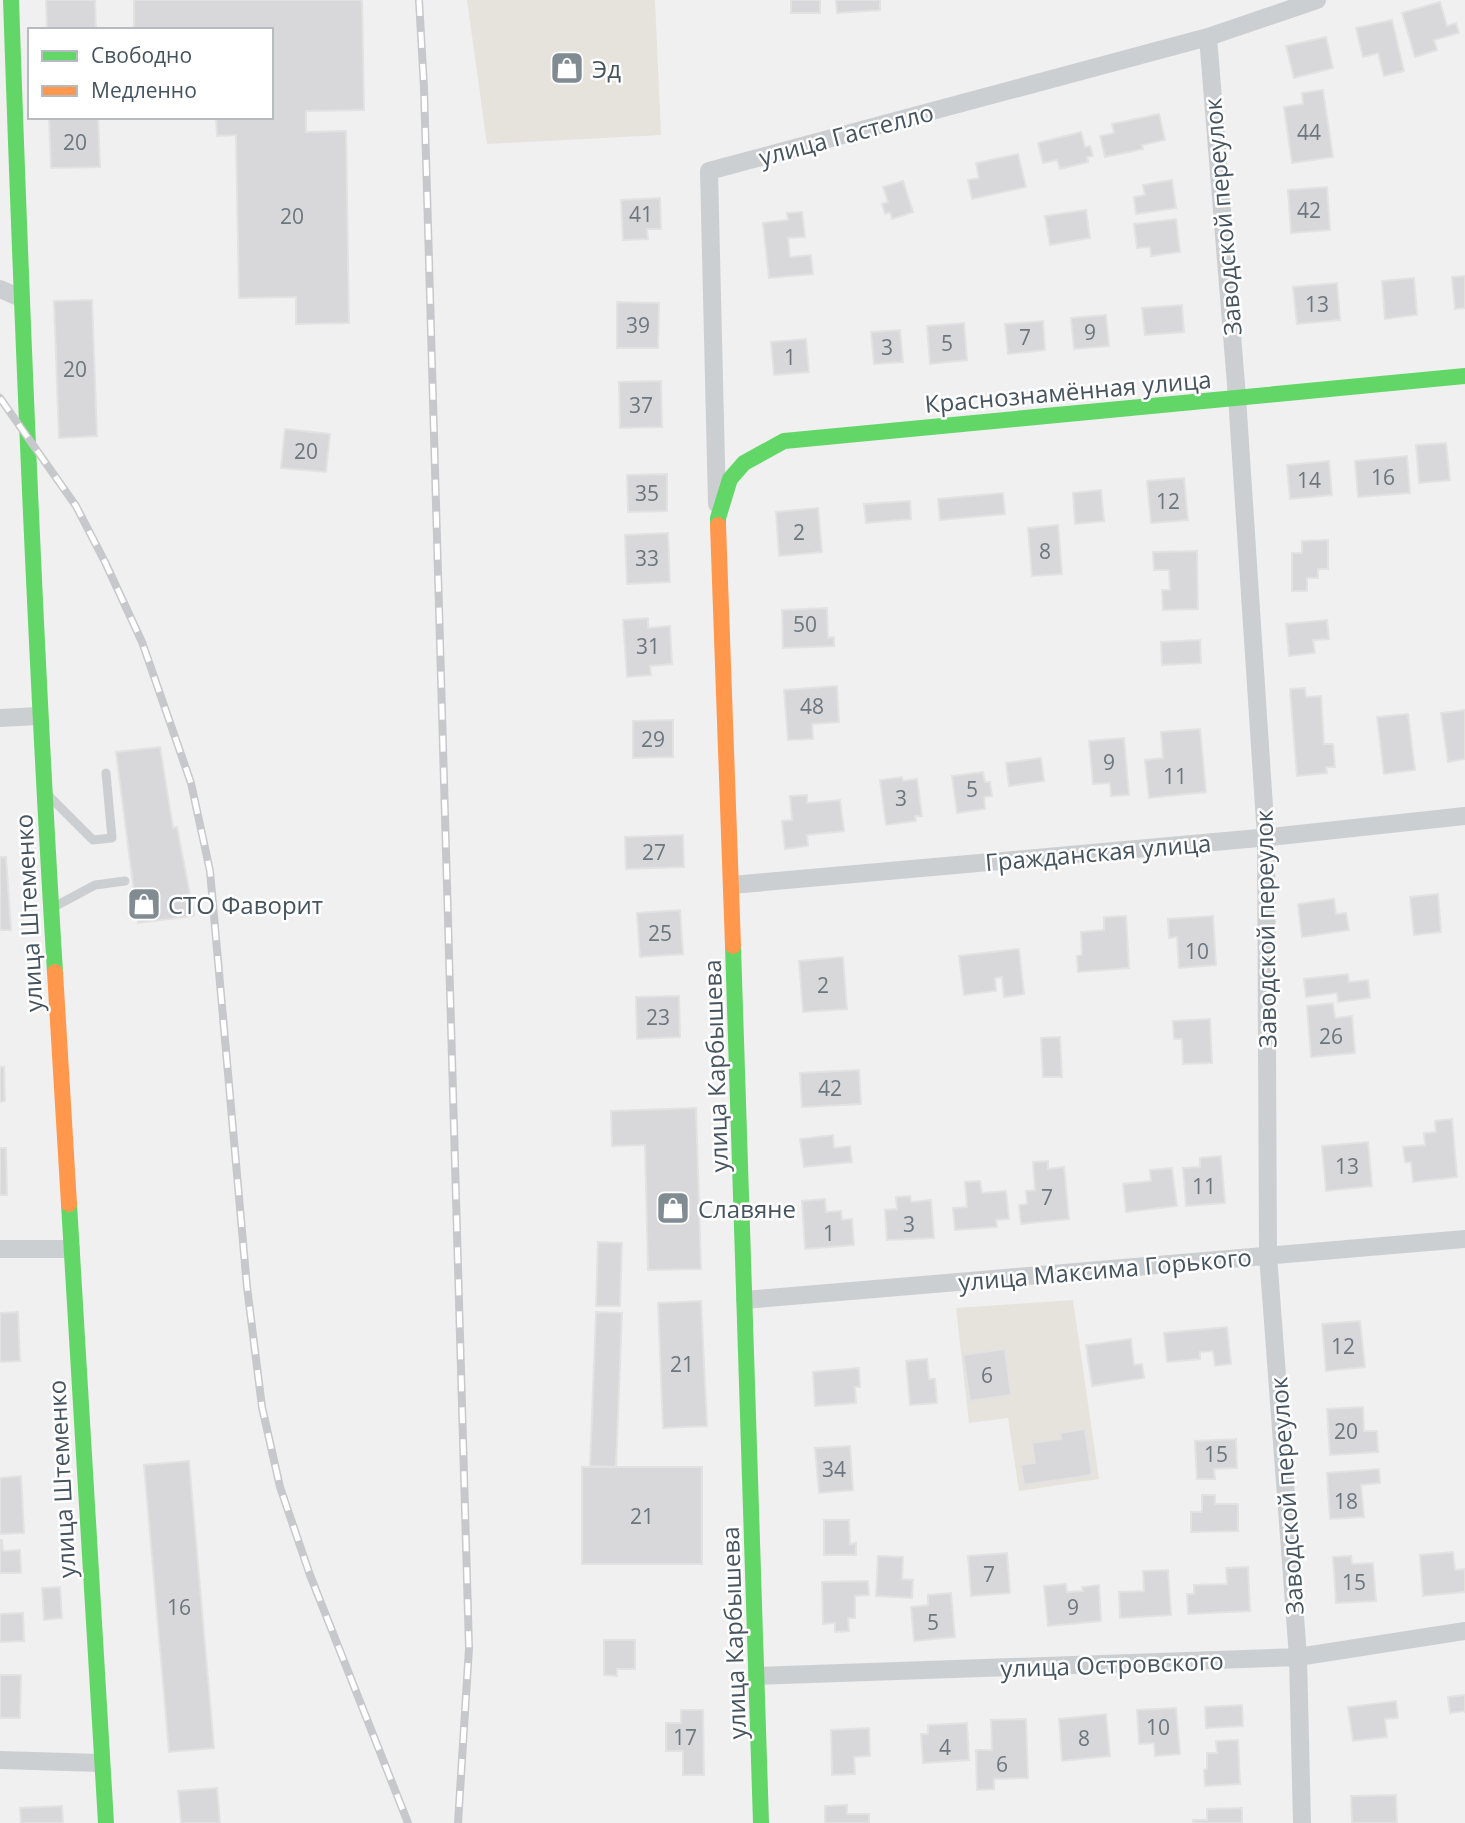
<svg xmlns="http://www.w3.org/2000/svg" width="1465" height="1823" viewBox="0 0 1465 1823" font-family="'Open Sans',sans-serif">
	<rect width="100%" height="100%" fill="#f1f0f0"/>
	<!-- commercial -->
	<path fill="#e6e3dd" d="M 467,0 L 655,0 L 661,135 L 487,144 Z
		M 1073,1300 L 1099,1479 L 1019,1491 L 1008,1418 L 969,1423 L 956,1308 Z"/>
	<!-- building -->
	<path fill="#d8d8db" stroke="#e2e2e3" stroke-width="2" d="M 46,0 L 95,0 L 96,30 L 47,30 Z
		M 134,0 L 362,0 L 364,110 L 306,111 L 306,132 L 346,131 L 349,323 L 296,324 L 296,297 L 239,298 L 236,135 L 217,136 L 216,117 L 271,117 L 271,30 L 134,30 Z
		M 791,0 L 820,0 L 820,13 L 791,13 Z
		M 836,0 L 880,0 L 880,10 L 837,13 Z
		M 1440,2 L 1447,26 L 1456,23 L 1459,33 L 1434,40 L 1437,50 L 1415,57 L 1402,13 Z
		M 1392,20 L 1404,71 L 1384,76 L 1378,53 L 1363,57 L 1356,28 Z
		M 1326,37 L 1333,68 L 1294,78 L 1286,46 Z
		M 1323,90 L 1333,157 L 1292,163 L 1284,107 L 1303,104 L 1302,93 Z
		M 1159,114 L 1165,140 L 1142,145 L 1143,149 L 1105,157 L 1100,136 L 1114,133 L 1112,124 Z
		M 49,117 L 98,117 L 100,167 L 51,168 Z
		M 1081,132 L 1085,147 L 1090,146 L 1093,156 L 1087,157 L 1088,162 L 1060,169 L 1057,160 L 1043,163 L 1038,143 Z
		M 1018,154 L 1026,187 L 972,199 L 968,180 L 979,178 L 976,163 Z
		M 1172,180 L 1176,208 L 1136,214 L 1134,197 L 1145,195 L 1143,185 Z
		M 903,181 L 913,212 L 892,219 L 890,212 L 885,214 L 882,204 L 888,202 L 883,187 Z
		M 1327,187 L 1330,230 L 1291,233 L 1288,190 Z
		M 660,198 L 661,229 L 647,229 L 648,239 L 623,240 L 621,200 Z
		M 1086,210 L 1090,238 L 1050,245 L 1045,216 Z
		M 802,212 L 805,237 L 788,238 L 790,257 L 811,255 L 813,274 L 769,278 L 763,223 L 788,220 L 787,213 Z
		M 1176,219 L 1180,252 L 1151,256 L 1150,247 L 1137,248 L 1134,224 Z
		M 1465,276 L 1465,308 L 1455,309 L 1452,277 Z
		M 1414,278 L 1417,315 L 1385,319 L 1382,281 Z
		M 1337,283 L 1340,320 L 1297,324 L 1293,287 Z
		M 92,300 L 97,436 L 59,438 L 54,301 Z
		M 617,302 L 659,303 L 658,348 L 617,348 Z
		M 1182,305 L 1184,332 L 1145,335 L 1142,308 Z
		M 1106,315 L 1109,346 L 1074,349 L 1071,318 Z
		M 1043,321 L 1045,350 L 1008,354 L 1005,324 Z
		M 964,323 L 967,360 L 930,364 L 927,326 Z
		M 900,330 L 903,362 L 874,364 L 871,332 Z
		M 806,339 L 809,372 L 774,375 L 771,342 Z
		M 661,381 L 662,427 L 620,428 L 619,382 Z
		M 285,429 L 330,434 L 326,472 L 281,468 Z
		M 1446,443 L 1450,480 L 1419,483 L 1416,445 Z
		M 1407,456 L 1410,493 L 1358,497 L 1355,461 Z
		M 1329,461 L 1332,495 L 1290,499 L 1287,465 Z
		M 667,474 L 667,511 L 628,512 L 627,475 Z
		M 1184,478 L 1188,520 L 1151,523 L 1147,481 Z
		M 1101,490 L 1104,521 L 1075,524 L 1073,493 Z
		M 1003,493 L 1005,514 L 940,520 L 938,499 Z
		M 910,501 L 911,519 L 866,523 L 864,504 Z
		M 818,508 L 822,552 L 779,556 L 776,512 Z
		M 1058,525 L 1062,574 L 1032,576 L 1028,528 Z
		M 668,533 L 670,582 L 627,584 L 625,535 Z
		M 1328,540 L 1328,569 L 1318,569 L 1318,578 L 1307,578 L 1307,591 L 1292,591 L 1292,553 L 1302,553 L 1302,541 Z
		M 1197,551 L 1198,609 L 1163,610 L 1162,590 L 1170,590 L 1169,570 L 1154,570 L 1153,552 Z
		M 827,608 L 828,638 L 834,637 L 834,646 L 783,648 L 782,610 Z
		M 648,618 L 648,628 L 670,626 L 672,664 L 650,666 L 651,675 L 627,677 L 623,620 Z
		M 1327,620 L 1329,639 L 1313,640 L 1315,653 L 1289,656 L 1286,624 Z
		M 1200,640 L 1201,663 L 1162,665 L 1161,642 Z
		M 837,686 L 839,722 L 812,724 L 813,739 L 788,740 L 784,690 Z
		M 1305,688 L 1306,697 L 1321,696 L 1324,744 L 1333,744 L 1335,767 L 1326,767 L 1327,773 L 1297,776 L 1290,689 Z
		M 1465,710 L 1465,759 L 1448,762 L 1441,713 Z
		M 1408,714 L 1415,770 L 1384,774 L 1377,717 Z
		M 673,720 L 673,757 L 633,758 L 633,721 Z
		M 1200,729 L 1206,792 L 1149,798 L 1145,760 L 1163,758 L 1161,732 Z
		M 1124,738 L 1129,795 L 1111,796 L 1110,783 L 1093,784 L 1089,741 Z
		M 160,747 L 173,828 L 177,827 L 194,916 L 138,923 L 116,752 Z
		M 1041,758 L 1044,781 L 1009,786 L 1006,763 Z
		M 983,772 L 985,782 L 990,782 L 992,796 L 984,797 L 985,809 L 957,813 L 952,776 Z
		M 902,777 L 903,781 L 917,779 L 922,816 L 915,816 L 916,821 L 886,825 L 880,780 Z
		M 807,795 L 807,803 L 840,800 L 844,831 L 807,835 L 808,846 L 785,849 L 782,821 L 792,820 L 790,796 Z
		M 683,835 L 684,867 L 626,869 L 625,837 Z
		M 0,857 L 6,857 L 11,930 L 0,930 Z
		M 1438,894 L 1441,932 L 1414,935 L 1410,897 Z
		M 1334,899 L 1336,914 L 1346,913 L 1349,930 L 1302,937 L 1298,904 Z
		M 680,910 L 683,954 L 640,957 L 637,913 Z
		M 1126,916 L 1129,968 L 1078,972 L 1077,956 L 1082,955 L 1081,932 L 1104,930 L 1104,917 Z
		M 1213,916 L 1216,965 L 1179,968 L 1177,937 L 1169,938 L 1168,919 Z
		M 1019,949 L 1024,994 L 1004,997 L 1002,977 L 995,978 L 996,991 L 964,995 L 959,956 Z
		M 843,957 L 847,1009 L 803,1012 L 799,961 Z
		M 1348,974 L 1349,982 L 1368,980 L 1370,998 L 1338,1002 L 1337,993 L 1306,997 L 1304,979 Z
		M 679,996 L 680,1037 L 637,1039 L 636,997 Z
		M 1333,1003 L 1335,1018 L 1352,1016 L 1355,1053 L 1311,1057 L 1307,1006 Z
		M 1210,1019 L 1212,1063 L 1183,1064 L 1182,1039 L 1174,1039 L 1173,1021 Z
		M 1060,1037 L 1062,1077 L 1043,1077 L 1041,1038 Z
		M 0,1067 L 4,1067 L 5,1101 L 0,1102 Z
		M 859,1070 L 861,1104 L 802,1107 L 800,1073 Z
		M 696,1108 L 701,1269 L 648,1270 L 645,1145 L 612,1146 L 611,1111 Z
		M 1452,1119 L 1457,1177 L 1413,1182 L 1411,1162 L 1405,1162 L 1403,1147 L 1425,1145 L 1424,1133 L 1436,1132 L 1435,1121 Z
		M 833,1135 L 834,1148 L 850,1146 L 852,1162 L 804,1167 L 800,1139 Z
		M 1368,1142 L 1372,1186 L 1326,1191 L 1322,1146 Z
		M 0,1148 L 6,1148 L 7,1195 L 0,1195 Z
		M 1221,1156 L 1225,1203 L 1186,1206 L 1183,1168 L 1200,1167 L 1200,1158 Z
		M 1048,1161 L 1048,1169 L 1064,1167 L 1069,1219 L 1021,1224 L 1019,1205 L 1027,1204 L 1026,1191 L 1035,1190 L 1033,1162 Z
		M 1172,1168 L 1177,1206 L 1126,1212 L 1123,1184 L 1151,1181 L 1150,1170 Z
		M 980,1181 L 982,1193 L 1006,1191 L 1009,1219 L 996,1220 L 997,1227 L 955,1230 L 953,1208 L 967,1207 L 965,1182 Z
		M 910,1196 L 911,1202 L 931,1200 L 934,1238 L 887,1240 L 885,1210 L 897,1209 L 896,1197 Z
		M 825,1199 L 826,1212 L 841,1211 L 842,1220 L 852,1219 L 854,1245 L 805,1249 L 802,1201 Z
		M 598,1242 L 622,1243 L 620,1306 L 596,1306 Z
		M 701,1301 L 707,1426 L 663,1428 L 658,1303 Z
		M 18,1312 L 20,1361 L 0,1362 L 0,1313 Z
		M 596,1312 L 622,1313 L 616,1467 L 590,1466 Z
		M 1360,1321 L 1365,1367 L 1326,1371 L 1322,1324 Z
		M 1227,1327 L 1231,1364 L 1215,1366 L 1213,1351 L 1200,1352 L 1200,1359 L 1167,1362 L 1164,1333 Z
		M 1131,1339 L 1134,1365 L 1142,1364 L 1144,1378 L 1092,1386 L 1086,1345 Z
		M 1005,1349 L 1011,1395 L 970,1401 L 963,1355 Z
		M 927,1359 L 929,1379 L 935,1379 L 937,1403 L 910,1405 L 906,1361 Z
		M 859,1368 L 860,1387 L 855,1387 L 856,1403 L 815,1406 L 813,1372 Z
		M 1363,1407 L 1364,1431 L 1377,1431 L 1378,1452 L 1330,1455 L 1327,1409 Z
		M 1085,1429 L 1092,1475 L 1024,1485 L 1021,1465 L 1035,1463 L 1032,1443 L 1061,1439 L 1060,1433 Z
		M 1236,1439 L 1237,1468 L 1214,1469 L 1215,1479 L 1197,1479 L 1195,1441 Z
		M 850,1446 L 853,1490 L 819,1493 L 815,1448 Z
		M 189,1461 L 214,1748 L 169,1752 L 144,1465 Z
		M 582,1467 L 702,1467 L 702,1564 L 582,1564 Z
		M 1379,1469 L 1380,1483 L 1361,1485 L 1364,1517 L 1330,1519 L 1327,1473 Z
		M 21,1476 L 24,1533 L 0,1534 L 0,1478 Z
		M 1202,1495 L 1215,1495 L 1215,1504 L 1238,1504 L 1238,1531 L 1191,1532 L 1191,1512 L 1202,1512 Z
		M 824,1520 L 849,1520 L 850,1544 L 856,1543 L 856,1555 L 824,1555 Z
		M 0,1540 L 2,1540 L 3,1551 L 20,1550 L 21,1573 L 0,1573 Z
		M 1453,1552 L 1455,1570 L 1465,1569 L 1465,1592 L 1423,1596 L 1420,1555 Z
		M 1007,1553 L 1010,1593 L 971,1596 L 968,1556 Z
		M 878,1556 L 903,1557 L 902,1579 L 913,1580 L 912,1598 L 876,1596 Z
		M 1351,1556 L 1352,1564 L 1373,1563 L 1376,1601 L 1336,1603 L 1333,1557 Z
		M 1248,1567 L 1250,1611 L 1188,1614 L 1187,1594 L 1194,1594 L 1194,1585 L 1227,1584 L 1226,1568 Z
		M 1168,1570 L 1171,1615 L 1120,1618 L 1119,1592 L 1144,1591 L 1143,1571 Z
		M 868,1581 L 869,1595 L 855,1596 L 855,1618 L 848,1618 L 849,1631 L 835,1632 L 835,1623 L 823,1624 L 822,1582 Z
		M 1066,1584 L 1067,1592 L 1083,1591 L 1082,1587 L 1099,1585 L 1101,1621 L 1048,1626 L 1044,1586 Z
		M 60,1587 L 62,1618 L 44,1620 L 42,1588 Z
		M 951,1593 L 955,1637 L 914,1641 L 911,1607 L 928,1605 L 928,1595 Z
		M 23,1613 L 24,1641 L 0,1642 L 0,1614 Z
		M 604,1640 L 635,1640 L 635,1669 L 617,1669 L 617,1676 L 604,1675 Z
		M 0,1675 L 21,1675 L 20,1718 L 0,1718 Z
		M 1465,1695 L 1465,1713 L 1465,1711 L 1450,1713 L 1448,1697 Z
		M 1396,1701 L 1398,1718 L 1385,1719 L 1387,1737 L 1353,1741 L 1348,1707 Z
		M 1242,1705 L 1243,1726 L 1206,1728 L 1205,1707 Z
		M 1176,1708 L 1180,1754 L 1155,1756 L 1154,1743 L 1139,1744 L 1137,1710 Z
		M 681,1710 L 703,1710 L 704,1775 L 683,1775 L 683,1751 L 666,1751 L 666,1723 L 681,1723 Z
		M 1106,1714 L 1110,1756 L 1062,1761 L 1059,1719 Z
		M 1026,1719 L 1028,1778 L 994,1779 L 994,1789 L 977,1790 L 976,1750 L 992,1750 L 991,1720 Z
		M 967,1723 L 969,1760 L 923,1763 L 921,1734 L 928,1734 L 928,1725 Z
		M 869,1728 L 870,1756 L 854,1757 L 855,1774 L 832,1775 L 831,1730 Z
		M 1238,1740 L 1240,1784 L 1205,1786 L 1204,1770 L 1207,1769 L 1207,1753 L 1217,1753 L 1216,1741 Z
		M 217,1788 L 220,1823 L 181,1823 L 178,1791 Z
		M 1396,1795 L 1397,1823 L 1352,1823 L 1351,1796 Z
		M 847,1805 L 847,1814 L 869,1814 L 869,1823 L 825,1823 L 825,1806 Z
		M 62,1806 L 63,1823 L 21,1823 L 20,1808 Z
		M 1242,1808 L 1242,1823 L 1193,1823 L 1193,1820 L 1207,1820 L 1207,1809 Z"/>
	<g fill="none" stroke-linecap="round" stroke-linejoin="round">
		<!-- lane -->
		<path stroke="#cccfd1" stroke-width="9" d="M 50,797 L 93,840 L 112,838 L 106,773
			M 52,908 L 95,885 L 125,881"/>
		<!-- street -->
		<path stroke="#cccfd1" stroke-width="18" d="M 1208,37 L 1237,397 L 1266,837 L 1268,1255 L 1298,1657 L 1302,1823
			M 0,289 L 21,298
			M 717,504 L 709,171 L 1208,37 L 1317,0
			M 0,718 L 39,716
			M 732,885 L 1270,837 L 1465,816
			M 0,1249 L 71,1249
			M 745,1300 L 1465,1239
			M 757,1676 L 1298,1657 L 1465,1631
			M 0,1760 L 101,1763"/>
		<!-- fast -->
		<path stroke="#63d668" stroke-width="16" d="M 11,0 C 22,324 35,648 55,972
			M 718,525 L 718,518 L 730,479 L 744,463 L 784,441 L 1465,376
			M 733,946 L 761,1823
			M 69,1204 L 106,1823"/>
		<!-- slow -->
		<path stroke="#ff974d" stroke-width="16" d="M 718,525 L 733,946
			M 55,972 L 69,1204"/>
		<defs>
			<path id="rail" d="M 419,0 L 424,88 L 469,1648 L 458,1823
				M 0,398 L 76,506 L 105,562 L 142,642 L 191,783 L 210,871 L 247,1287 L 262,1407 L 280,1487 L 310,1575 L 408,1823"/>
		</defs>
		<!-- rail casing -->
		<use href="#rail" stroke="#c6c8cb" stroke-width="8"/>
		<!-- rail -->
		<use href="#rail" stroke="#fff" stroke-width="5" stroke-dasharray="16" stroke-linecap="butt"/>
	</g>
	<!-- icons -->
	<defs>
		<symbol id="shop-square" viewBox="-11 -11 22 22"><rect x="-9" y="-9" width="18" height="18" rx="4" fill="#818b92" stroke="#fff"/><path d="M-5-2.5h2.3a2.7 3.5 0 0 1 5.4 0H5L5.5 6h-11ZM-1.5-2.5h3a1.5 2.3 0 0 0-3 0Z" fill="#fff"/></symbol>
	</defs>
	<g fill-rule="evenodd">
		<use href="#shop-square" x="548" y="49" width="38" height="38"/>
		<use href="#shop-square" x="125" y="885" width="38" height="38"/>
		<use href="#shop-square" x="654" y="1189" width="38" height="38"/>
	</g>
	<g text-anchor="middle" dominant-baseline="central" stroke-width="5" stroke-linejoin="round" paint-order="stroke">
		<!-- number labels -->
		<g font-size="21" fill="#6b767f">
			<text x="1309" y="132">44</text>
			<text x="75" y="142">20</text>
			<text x="1309" y="210">42</text>
			<text x="641" y="214">41</text>
			<text x="292" y="216">20</text>
			<text x="1317" y="304">13</text>
			<text x="638" y="325">39</text>
			<text x="1090" y="332">9</text>
			<text x="1025" y="337">7</text>
			<text x="947" y="343">5</text>
			<text x="887" y="347">3</text>
			<text x="790" y="357">1</text>
			<text x="75" y="369">20</text>
			<text x="641" y="405">37</text>
			<text x="306" y="451">20</text>
			<text x="1383" y="477">16</text>
			<text x="1309" y="480">14</text>
			<text x="647" y="493">35</text>
			<text x="1168" y="501">12</text>
			<text x="799" y="532">2</text>
			<text x="1045" y="551">8</text>
			<text x="647" y="558">33</text>
			<text x="805" y="624">50</text>
			<text x="648" y="646">31</text>
			<text x="812" y="706">48</text>
			<text x="653" y="739">29</text>
			<text x="1109" y="762">9</text>
			<text x="1175" y="776">11</text>
			<text x="972" y="789">5</text>
			<text x="901" y="798">3</text>
			<text x="654" y="852">27</text>
			<text x="660" y="933">25</text>
			<text x="1197" y="951">10</text>
			<text x="823" y="985">2</text>
			<text x="658" y="1017">23</text>
			<text x="1331" y="1036">26</text>
			<text x="830" y="1088">42</text>
			<text x="1347" y="1166">13</text>
			<text x="1204" y="1186">11</text>
			<text x="1047" y="1197">7</text>
			<text x="909" y="1224">3</text>
			<text x="829" y="1233">1</text>
			<text x="1343" y="1346">12</text>
			<text x="682" y="1364">21</text>
			<text x="987" y="1375">6</text>
			<text x="1346" y="1431">20</text>
			<text x="1216" y="1454">15</text>
			<text x="834" y="1469">34</text>
			<text x="1346" y="1501">18</text>
			<text x="642" y="1516">21</text>
			<text x="989" y="1574">7</text>
			<text x="1354" y="1582">15</text>
			<text x="179" y="1607">16</text>
			<text x="1073" y="1607">9</text>
			<text x="933" y="1622">5</text>
			<text x="1158" y="1727">10</text>
			<text x="685" y="1737">17</text>
			<text x="1084" y="1738">8</text>
			<text x="945" y="1747">4</text>
			<text x="1002" y="1764">6</text>
		</g>
		<!-- poi labels -->
		<g font-size="24" fill="#45545f" stroke="#fff" text-anchor="start">
			<text x="592" y="68">Эд</text>
			<text x="168" y="904">СТО Фаворит</text>
			<text x="698" y="1208">Славяне</text>
		</g>
		<!-- street labels -->
		<g font-size="24" fill="#45545f" stroke="#fff">
			<text transform="translate(846 134) rotate(-15)">улица Гастелло</text>
			<text transform="translate(1222 217) rotate(-95)">Заводской переулок</text>
			<text transform="translate(1068 391) rotate(-5)">Краснознамённая улица</text>
			<text transform="translate(1098 852) rotate(-5)">Гражданская улица</text>
			<text transform="translate(28 913) rotate(-93)">улица Штеменко</text>
			<text transform="translate(1265 929) rotate(-91)">Заводской переулок</text>
			<text transform="translate(715 1066) rotate(-92)">улица Карбышева</text>
			<text transform="translate(1105 1269) rotate(-5)">улица Максима Горького</text>
			<text transform="translate(61 1479) rotate(-93)">улица Штеменко</text>
			<text transform="translate(1286 1496) rotate(-94)">Заводской переулок</text>
			<text transform="translate(733 1633) rotate(-92)">улица Карбышева</text>
			<text transform="translate(1112 1664) rotate(-2)">улица Островского</text>
		</g>
	</g>
	<!-- legend -->
	<rect x="28" y="28" width="245" height="91" fill="#ffffff" stroke="#b5bbbf" stroke-width="2"/>
	<rect x="42" y="51" width="35" height="10" fill="#63d668" stroke="#b5bbbf" stroke-width="2"/>
	<text x="91" y="63" font-size="21" fill="#45545f">Свободно</text>
	<rect x="42" y="86" width="35" height="10" fill="#ff974d" stroke="#b5bbbf" stroke-width="2"/>
	<text x="91" y="98" font-size="21" fill="#45545f">Медленно</text>
</svg>
